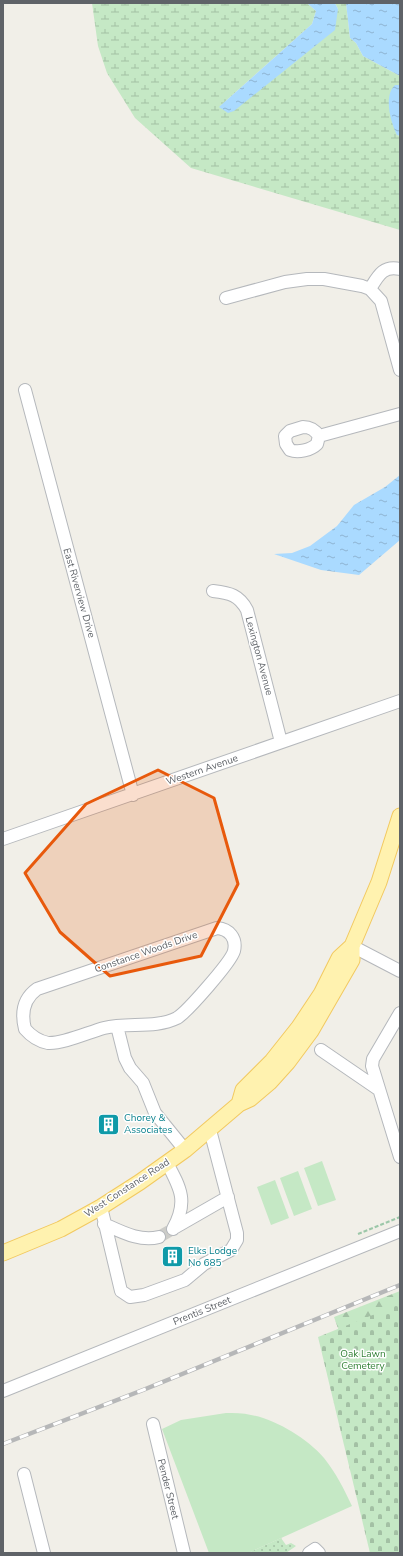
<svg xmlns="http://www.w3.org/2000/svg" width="403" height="1556" viewBox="0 0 403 1556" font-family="'Nunito Sans',sans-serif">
	<defs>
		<pattern id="grass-dots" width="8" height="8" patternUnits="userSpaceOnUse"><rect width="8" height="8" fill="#c5e8c5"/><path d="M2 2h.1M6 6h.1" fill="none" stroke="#a3c0a4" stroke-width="1.8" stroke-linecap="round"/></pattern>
		<pattern id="forest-firs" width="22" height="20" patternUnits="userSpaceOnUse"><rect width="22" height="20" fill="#c5e8c5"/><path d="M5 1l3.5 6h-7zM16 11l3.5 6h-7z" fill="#a3c0a4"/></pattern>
		<pattern id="wetland-marsh" width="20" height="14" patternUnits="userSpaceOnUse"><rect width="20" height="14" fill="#c5e8c5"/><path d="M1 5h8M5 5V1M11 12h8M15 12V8" fill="none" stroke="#a3c0a4"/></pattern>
		<pattern id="cemetery-stones" width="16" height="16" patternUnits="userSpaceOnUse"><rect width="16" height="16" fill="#c5e8c5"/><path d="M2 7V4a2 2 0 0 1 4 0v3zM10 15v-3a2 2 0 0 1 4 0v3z" fill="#a3c0a4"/></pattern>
		<pattern id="water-ripples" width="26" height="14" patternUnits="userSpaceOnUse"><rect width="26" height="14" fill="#aadaff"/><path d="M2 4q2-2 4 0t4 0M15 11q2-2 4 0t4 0" fill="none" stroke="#8eb4d2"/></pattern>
	</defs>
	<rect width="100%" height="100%" fill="#f1efe8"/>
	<!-- grass -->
	<path fill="url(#grass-dots)" d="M 281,1538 L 286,1545 L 291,1543 L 296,1546 L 286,1553 L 248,1553 Z"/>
	<!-- forest -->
	<path fill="url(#forest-firs)" d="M 400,1291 L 400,1315 L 341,1337 L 334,1317 Z"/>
	<!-- wetland -->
	<path fill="url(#wetland-marsh)" d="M 92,3 L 307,3 L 316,11 L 312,24 L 219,107 L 338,9 L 335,3 L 346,3 L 350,38 L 356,43 L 363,56 L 400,76 L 400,85 L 395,85 L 397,135 L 400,136 L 400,230 L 191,168 L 135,118 L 107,73 L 98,46 Z"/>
	<!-- cemetery -->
	<path fill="url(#cemetery-stones)" d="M 400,1304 L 400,1553 L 370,1553 L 318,1337 Z"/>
	<!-- park -->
	<path fill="#c5e8c5" d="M 322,1161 L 336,1200 L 318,1206 L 304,1168 Z
		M 298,1171 L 312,1209 L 294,1216 L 280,1178 Z
		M 275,1180 L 289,1218 L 271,1225 L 257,1187 Z
		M 226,1413 C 234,1413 243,1413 251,1415 C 275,1419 308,1439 324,1458 C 336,1473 344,1489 352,1506 L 248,1553 L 209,1553 L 162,1429 L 181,1420 Z"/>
	<!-- water -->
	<path fill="url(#water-ripples)" d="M 307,3 L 335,3 L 338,9 L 335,30 L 234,111 L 228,113 L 219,107 L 312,24 L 316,11 Z
		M 346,3 L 400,3 L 400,76 L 363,56 L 356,43 L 350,38 Z
		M 395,85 L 400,85 L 400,136 L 397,135 C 391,123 383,96 395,85 Z
		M 400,475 L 400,540 L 359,575 L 321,570 L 274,554 L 292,553 L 310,546 L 337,526 L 354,505 L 385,487 Z"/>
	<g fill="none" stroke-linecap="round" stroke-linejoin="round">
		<!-- minor-tunnel -->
		<path stroke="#ccccc8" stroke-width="12" stroke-dasharray="12 6" stroke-linecap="butt" d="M 159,1237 L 171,1230"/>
		<defs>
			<path id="minor" d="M 370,289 C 378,276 383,265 400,269
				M 226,298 L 285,282 L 307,279 L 324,279 L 362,286 L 370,289 L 381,301 L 400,370
				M 25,390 L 133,795
				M 303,427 C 311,427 315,430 319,436 L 317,444 C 311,450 298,453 290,450 L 286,444 L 285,436 L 290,431 Z
				M 319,436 L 400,414
				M 213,591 C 230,593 239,595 247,610 L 281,742
				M 3,839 L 400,701
				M 217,928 C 229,929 237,938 234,951 C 231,962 187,1012 177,1018 C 155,1029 128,1022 104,1028 C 89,1032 63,1044 48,1043 C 38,1041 31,1036 25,1029 C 21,1013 23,999 37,989 Z
				M 352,946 L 400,971
				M 400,1013 L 373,1059 L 372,1066 L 400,1157
				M 117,1026 L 125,1058 L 130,1068 L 143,1083 L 155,1113 L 185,1150
				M 321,1050 L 378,1089
				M 167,1163 C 181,1189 188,1202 173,1229
				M 101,1207 L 121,1291 L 130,1297 L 144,1295 L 185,1280 L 204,1264 L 231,1250 L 237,1240 L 237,1233 L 210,1130
				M 104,1224 C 122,1232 140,1242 159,1237
				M 174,1228 L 228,1197
				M 3,1391 L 400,1231
				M 153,1424 L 184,1553
				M 24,1474 L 44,1553
				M 309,1553 L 315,1549 L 319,1553"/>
			<path id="major" d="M 239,1104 L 243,1090 L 272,1061 L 299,1027 L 321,994 L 339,958 L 352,946 L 379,882 L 400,816
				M 3,1253 L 61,1229 L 101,1207 L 140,1182 L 185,1150 L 239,1104 L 250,1099 L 270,1082 L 288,1062 L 311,1031 L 352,960 L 352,946"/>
		</defs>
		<!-- minor casing -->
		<use href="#minor" stroke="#b5b8bc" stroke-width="14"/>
		<!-- major casing -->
		<use href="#major" stroke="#f2c960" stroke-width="17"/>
		<!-- path -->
		<path stroke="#9cc7a9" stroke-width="2" stroke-dasharray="4 2" stroke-linecap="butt" d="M 358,1234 L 400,1217"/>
		<!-- minor -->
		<use href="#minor" stroke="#fff" stroke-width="12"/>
		<!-- major -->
		<use href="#major" stroke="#fff2af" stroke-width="15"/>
		<defs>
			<path id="rail" d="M 3,1444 L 143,1390 L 400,1285"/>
		</defs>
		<!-- rail casing -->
		<use href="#rail" stroke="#b6b7b8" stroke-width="4.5"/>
		<!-- rail -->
		<use href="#rail" stroke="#fff" stroke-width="3" stroke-dasharray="9" stroke-linecap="butt"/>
	</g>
	<!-- marked area -->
	<path fill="#e8590c" fill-opacity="0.2" stroke="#e8590c" stroke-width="3" stroke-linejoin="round" d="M 158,770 L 214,798 L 238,884 L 201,956 L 110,976 L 60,932 L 25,873 L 86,804 Z"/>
	<!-- icons -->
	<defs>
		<symbol id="building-square" viewBox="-11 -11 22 22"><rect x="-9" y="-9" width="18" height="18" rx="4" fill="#0f9aa8" stroke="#fff"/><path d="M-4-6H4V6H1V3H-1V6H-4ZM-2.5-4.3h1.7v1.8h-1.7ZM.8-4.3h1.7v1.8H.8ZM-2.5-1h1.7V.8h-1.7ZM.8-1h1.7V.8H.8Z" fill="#fff"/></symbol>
	</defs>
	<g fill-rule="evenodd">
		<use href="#building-square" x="96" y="1112" width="25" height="25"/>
		<use href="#building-square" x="160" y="1244" width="25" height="25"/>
	</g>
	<g text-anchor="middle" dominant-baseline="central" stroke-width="3" stroke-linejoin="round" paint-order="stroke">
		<!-- street labels -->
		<g font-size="10" fill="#5f6368" stroke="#fff">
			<text transform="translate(79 593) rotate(74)">East Riverview Drive</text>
			<text transform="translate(259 656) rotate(75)">Lexington Avenue</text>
			<text transform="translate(202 770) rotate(-19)">Western Avenue</text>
			<text transform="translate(146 952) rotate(-19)">Constance Woods Drive</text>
			<text transform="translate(127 1188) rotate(-33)">West Constance Road</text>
			<text transform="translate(202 1311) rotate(-22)">Prentis Street</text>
			<text transform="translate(168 1489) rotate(76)">Pender Street</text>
		</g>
		<!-- culture labels -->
		<g font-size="10" fill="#0d838f" stroke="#fff" text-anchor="start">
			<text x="124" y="1118">Chorey &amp;<tspan x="124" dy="12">Associates</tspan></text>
			<text x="188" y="1251">Elks Lodge<tspan x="188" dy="12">No 685</tspan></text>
		</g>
		<!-- park labels -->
		<g font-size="10" fill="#348238" stroke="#fff">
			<text x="363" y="1354">Oak Lawn<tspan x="363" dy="12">Cemetery</tspan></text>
		</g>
	</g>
	<!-- border -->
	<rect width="403" height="1556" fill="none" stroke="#5f6368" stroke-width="8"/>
</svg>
